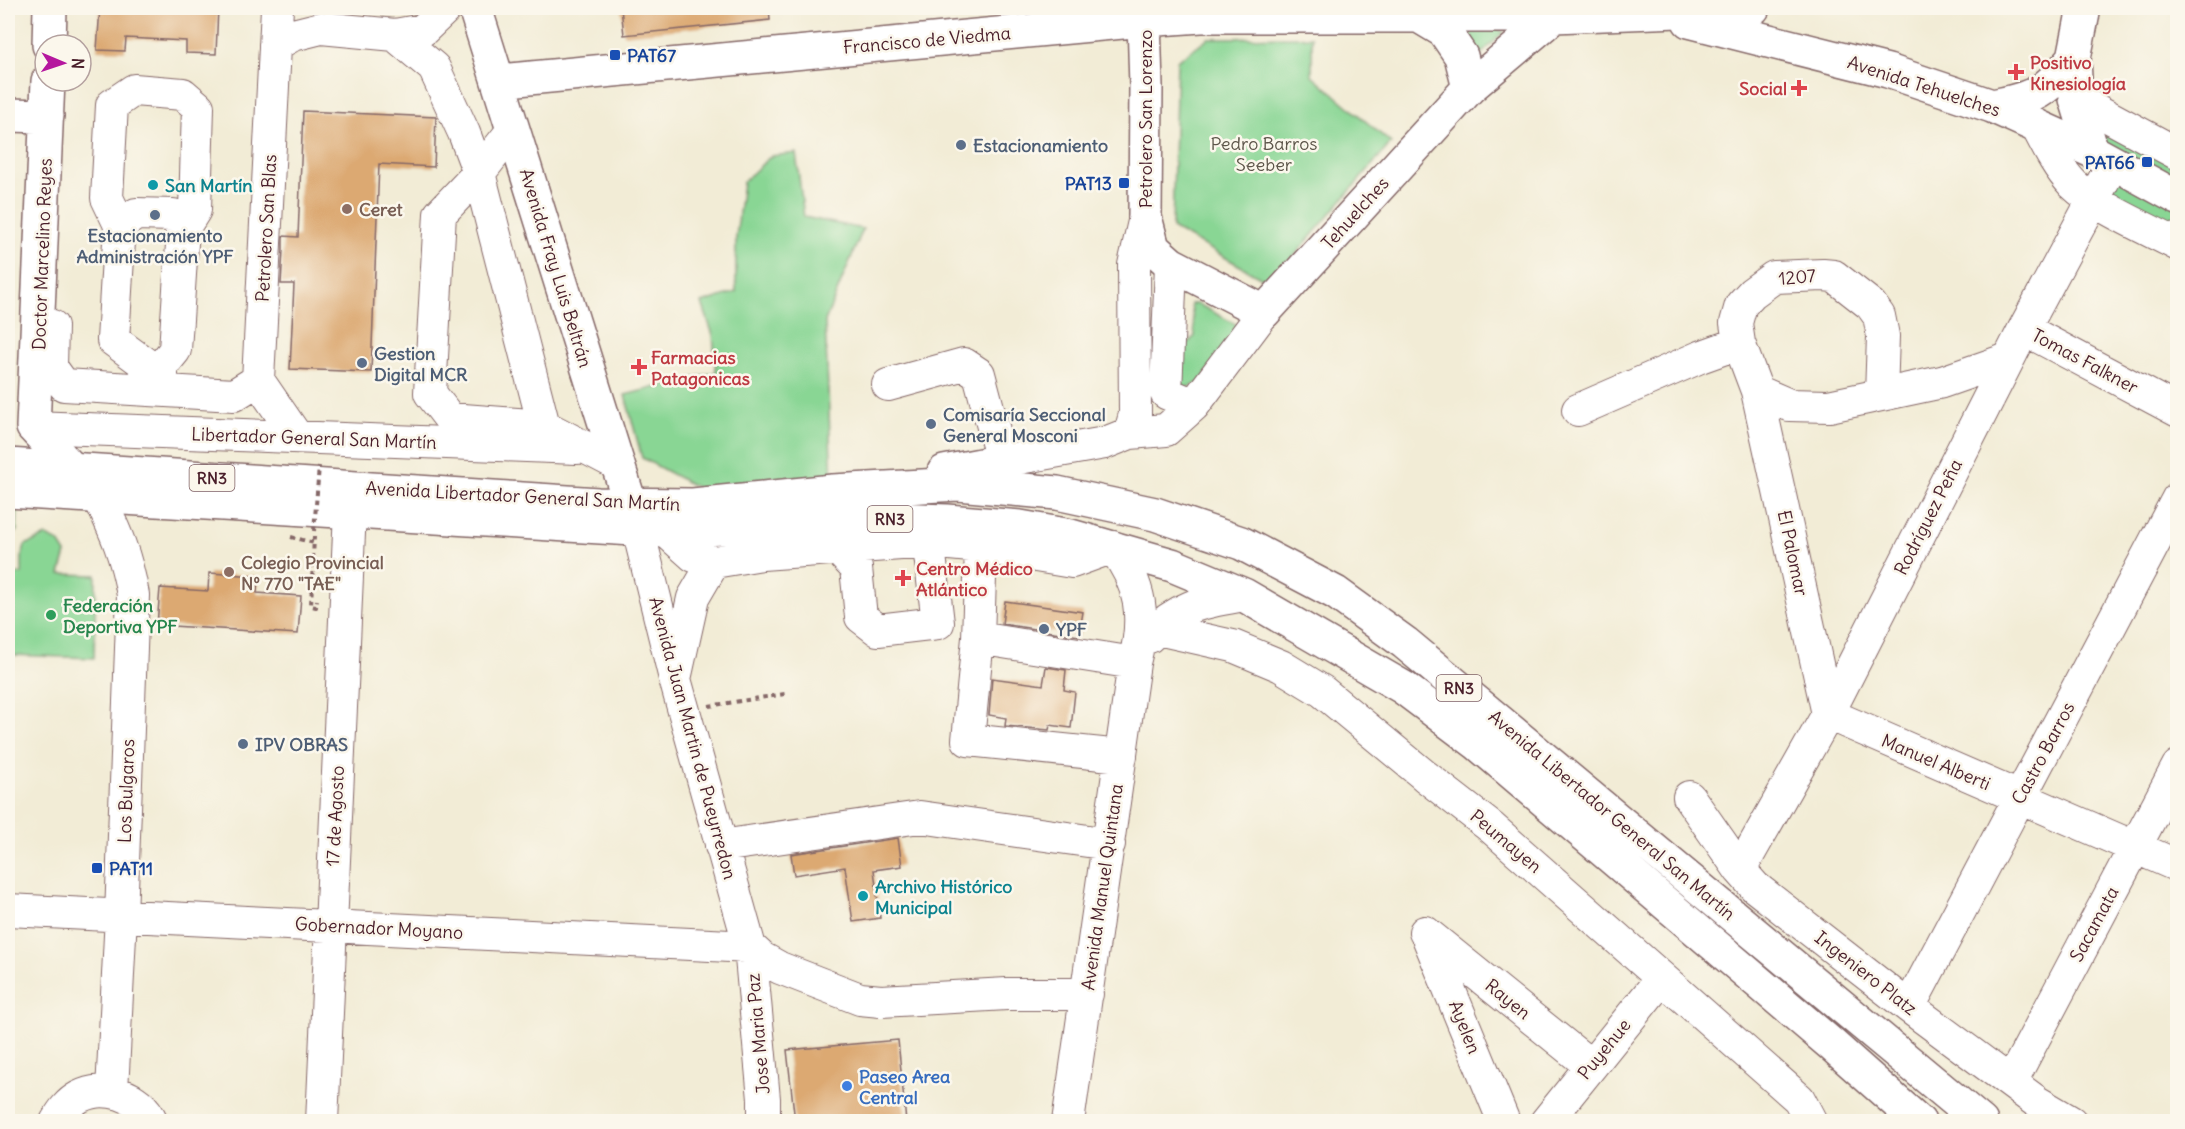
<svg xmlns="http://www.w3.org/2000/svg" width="2185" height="1129" viewBox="0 0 2185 1129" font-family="Delius,sans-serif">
	<rect width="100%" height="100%" fill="#fbf7ec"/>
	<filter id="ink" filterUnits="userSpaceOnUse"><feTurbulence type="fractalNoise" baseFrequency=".0167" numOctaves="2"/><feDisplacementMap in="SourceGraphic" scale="12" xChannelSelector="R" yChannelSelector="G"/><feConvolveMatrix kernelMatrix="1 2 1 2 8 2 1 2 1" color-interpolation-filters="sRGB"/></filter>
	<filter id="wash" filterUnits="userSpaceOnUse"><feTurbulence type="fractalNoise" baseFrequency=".008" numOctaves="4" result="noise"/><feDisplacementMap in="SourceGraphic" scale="24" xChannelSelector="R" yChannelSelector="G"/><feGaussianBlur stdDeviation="1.35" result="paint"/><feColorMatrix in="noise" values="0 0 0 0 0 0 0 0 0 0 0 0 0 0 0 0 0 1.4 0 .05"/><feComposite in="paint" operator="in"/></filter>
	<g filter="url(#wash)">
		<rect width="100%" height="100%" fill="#f2ecd6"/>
		<!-- green -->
		<path fill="#89d694" stroke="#6a7a60" stroke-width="1.5" d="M 1468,12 L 1504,32 L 1478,57 L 1471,38 Z
			M 1312,37 L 1312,75 L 1391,143 L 1271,283 L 1172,228 L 1177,61 L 1208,38 Z
			M 2076,99 L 2177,154 L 2177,245 L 2094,200 L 2113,163 Z
			M 796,153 L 804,217 L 863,229 L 825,321 L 832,481 L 707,493 L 642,458 L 625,395 L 716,372 L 713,335 L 702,303 L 736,292 L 736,237 L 743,182 L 771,156 Z
			M 1191,304 L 1198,304 L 1241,327 L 1199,383 L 1183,389 L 1176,355 L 1195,336 Z
			M 8,495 L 18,495 L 17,530 L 8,542 Z
			M 46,536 L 59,542 L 66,553 L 60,574 L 96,575 L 94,658 L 8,655 L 8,573 L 22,574 L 22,557 L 25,545 Z"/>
		<g id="blocks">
			<!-- building -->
			<path fill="#dca972" d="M 100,8 L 218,8 L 216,54 L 186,53 L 186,41 L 126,38 L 125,51 L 97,50 Z
				M 621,8 L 769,8 L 770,20 L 624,35 Z
				M 303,111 L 436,117 L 434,167 L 379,164 L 371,372 L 290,369 L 294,284 L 281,284 L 283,250 L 283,236 L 298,237 Z
				M 209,573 L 258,576 L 257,593 L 301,596 L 298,634 L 157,625 L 160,588 L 208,591 Z
				M 1005,601 L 1083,612 L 1079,636 L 1002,624 Z
				M 1046,667 L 1066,670 L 1064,690 L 1075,692 L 1071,728 L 1050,725 L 1049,730 L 1005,726 L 1006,718 L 989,715 L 992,678 L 1043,685 Z
				M 898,838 L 902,866 L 874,870 L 880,918 L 853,922 L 845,867 L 794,875 L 791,854 Z
				M 898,1040 L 906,1122 L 795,1122 L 787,1050 Z"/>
		</g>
	</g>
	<g filter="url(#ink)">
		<use href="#blocks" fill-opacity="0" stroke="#856767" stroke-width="1.5"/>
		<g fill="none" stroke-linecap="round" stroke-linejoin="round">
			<defs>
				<path id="minor" d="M 277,8 L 258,380 L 297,437
					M 395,35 L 423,30 L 446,8
					M 275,45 L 293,35 L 321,28 L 395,35 L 434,68 L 464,133 L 479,173 L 544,426 L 617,464
					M 2076,99 L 2178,154
					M 2036,125 C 2047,146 2057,167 2073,184 C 2096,207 2148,229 2178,245
					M 513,130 L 479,173 L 440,214 L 430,393 L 450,419 L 531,425
					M 120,225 L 136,214 L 173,215 L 183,229
					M 1171,264 L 1166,393 L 1194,405
					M 52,326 L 51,367 L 64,385 L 234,395 L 258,380
					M 2024,329 L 2178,411
					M 1739,343 L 1736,323 L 1741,305 L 1752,293 L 1774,277 L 1823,275 L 1834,276 L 1871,305 L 1879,316 L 1883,336 L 1881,395
					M 888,385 L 964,364 L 979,374 L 1002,461 L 1105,443 L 1130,433 L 1135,414 L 1134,265 L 1145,217
					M 146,389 L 147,365 L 113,340 L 120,225 L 107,198 L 112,105 L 134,90 L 183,94 L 198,107 L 195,210 L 183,229 L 175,350 L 162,366 L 162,390
					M 1757,391 L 1789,405 L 1829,406 L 1942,382 L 2008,359
					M 1578,410 L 1700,357 L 1739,343 L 1757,391 L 1828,714
					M 33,427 L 577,448
					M 1130,433 L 1166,430 L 1194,405 L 1264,312
					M 99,497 C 116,533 126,555 133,595 L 121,916 L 112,1091
					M 638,529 L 675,679 L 750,947 L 764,1099 L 764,1122
					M 666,531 L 694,556 L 714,562
					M 981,547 L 978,638 L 968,740 L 1121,756
					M 837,548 L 856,568 L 861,617 L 878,630 L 938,623 L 930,555 L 940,542
					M 1157,629 L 1233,646 L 1281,666 L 1322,691 L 1425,776 L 1492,828 L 1799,1099 L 1811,1122
					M 1149,637 C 1178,605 1203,602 1244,595
					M 978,638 L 1134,663
					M 675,679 L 693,598 L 714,562 L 762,554 L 929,542 L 981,547 L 1072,562 L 1113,547 C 1142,585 1146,618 1134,663 L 1068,1122
					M 1828,714 L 2178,866
					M 1689,797 L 1740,870 L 1755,887 L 1909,1007 L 2037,1102 L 2071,1122
					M 721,846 L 920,817 L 1109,844
					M 1740,870 L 1828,714 L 2024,329 L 2113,163
					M 8,910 L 750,947
					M 1425,932 L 1591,1066
					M 1427,935 L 1504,1122
					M 750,947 L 762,958 L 780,968 L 860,999 L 881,1001 L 1007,994 L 1087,994
					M 1909,1007 L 2178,498
					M 2011,1082 L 2178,766
					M 56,1122 C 62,1112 68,1103 79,1097 C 104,1084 140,1094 152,1122
					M 322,1122 L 350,511
					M 1546,1122 L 1662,978"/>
				<path id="major" d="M 475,8 L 638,529
					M 2084,8 L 2074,58 L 2076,99 L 2092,151
					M 1419,16 L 1444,31 L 1461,56 L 1469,88
					M 1144,20 L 1146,86 L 1145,217 L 1153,248 L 1171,264 L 1264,312 L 1469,88 L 1554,16
					M 1689,21 L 1888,71 L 1992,106 L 2092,151 L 2178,198
					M 49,45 L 50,8
					M 498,81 L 1144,20 L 1201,16 L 1554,16 L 1753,8
					M 1992,106 C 2036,98 2045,92 2074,58
					M 8,115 L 47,116
					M 33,427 L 48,81
					M 33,427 L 87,485"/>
				<path id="highway" d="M 8,465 L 598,504 L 693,505 L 833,491 L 958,484 L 1057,493 L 1155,514 L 1241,543 L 1336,593 L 1405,643 L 1981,1122
					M 944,472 L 1002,461
					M 8,491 L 666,531 L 890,519 L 947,521 L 1020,527 L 1071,536 L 1172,565 L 1244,595 L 1404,688 L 1477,743 L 1831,1044 L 1919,1122"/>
			</defs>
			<!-- minor casing -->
			<use href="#minor" stroke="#856767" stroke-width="34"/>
			<!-- major casing -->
			<use href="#major" stroke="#856767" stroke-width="36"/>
			<!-- highway casing -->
			<use href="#highway" stroke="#856767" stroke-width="36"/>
			<!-- path -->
			<path stroke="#856767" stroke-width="4" stroke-dasharray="4.5 4.5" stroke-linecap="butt" d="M 314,536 L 311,606 L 316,607 L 317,600
				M 291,537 L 314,543
				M 709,706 L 785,694"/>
			<!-- minor -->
			<use href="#minor" stroke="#fff" stroke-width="32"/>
			<!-- major -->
			<use href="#major" stroke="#fff" stroke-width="33"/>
			<!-- highway -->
			<use href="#highway" stroke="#fff" stroke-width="33"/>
			<!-- path-bridge -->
			<path stroke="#856767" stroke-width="4" stroke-dasharray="4.5 4.5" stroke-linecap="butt" d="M 314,531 L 319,466"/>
		</g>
	</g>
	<!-- markers -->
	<g fill="#1a4fb4" stroke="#fbf7ec" stroke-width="2">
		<rect x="609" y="49" width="12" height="12" rx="3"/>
		<rect x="2141" y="156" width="12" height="12" rx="3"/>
		<rect x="1118" y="177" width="12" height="12" rx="3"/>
		<rect x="91" y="862" width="12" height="12" rx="3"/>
	</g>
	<g fill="#e0444e" stroke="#fbf7ec" stroke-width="2">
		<path d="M2013 63h6v6h6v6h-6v6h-6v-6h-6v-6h6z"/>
		<path d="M1796 79h6v6h6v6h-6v6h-6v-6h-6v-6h6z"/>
		<path d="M636 358h6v6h6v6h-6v6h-6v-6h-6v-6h6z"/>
		<path d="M900 569h6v6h6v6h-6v6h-6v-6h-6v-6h6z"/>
	</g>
	<g fill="#5c6f8a" stroke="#fbf7ec" stroke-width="2">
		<circle cx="961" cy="145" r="6"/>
		<circle cx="155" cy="215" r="6"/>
		<circle cx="362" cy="363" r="6"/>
		<circle cx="931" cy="424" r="6"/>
		<circle cx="1044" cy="629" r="6"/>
		<circle cx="243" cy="744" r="6"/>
	</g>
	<g fill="#0f9aa8" stroke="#fbf7ec" stroke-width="2">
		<circle cx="153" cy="185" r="6"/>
		<circle cx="863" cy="896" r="6"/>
	</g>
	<g fill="#8d6e63" stroke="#fbf7ec" stroke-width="2">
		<circle cx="347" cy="209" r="6"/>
		<circle cx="229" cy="572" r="6"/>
	</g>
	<circle fill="#2e9e5b" stroke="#fbf7ec" stroke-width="2" cx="51" cy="615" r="6"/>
	<circle fill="#3f7fe0" stroke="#fbf7ec" stroke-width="2" cx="847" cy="1086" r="6"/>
	<g text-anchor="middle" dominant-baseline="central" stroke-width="5" stroke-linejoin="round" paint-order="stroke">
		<!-- shield labels -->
		<g fill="#fbf7ec" stroke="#7f6065" stroke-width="1.5">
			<rect x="189.5" y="465" width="45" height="26" rx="4.5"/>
			<rect x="867.5" y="506" width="45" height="26" rx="4.5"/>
			<rect x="1436.5" y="675" width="45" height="26" rx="4.5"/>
		</g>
		<g font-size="16" font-weight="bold" fill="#4a1f2b">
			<text x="212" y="478">RN3</text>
			<text x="890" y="519">RN3</text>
			<text x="1459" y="688">RN3</text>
		</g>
		<!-- street labels -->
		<g font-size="18" fill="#4a1f2b" stroke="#fbf7ec">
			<text transform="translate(927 40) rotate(-5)">Francisco de Viedma</text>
			<text transform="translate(1924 86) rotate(18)">Avenida Tehuelches</text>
			<text transform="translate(1145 119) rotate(-90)">Petrolero San Lorenzo</text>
			<text transform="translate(1355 213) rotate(-48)">Tehuelches</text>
			<text transform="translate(266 228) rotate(-87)">Petrolero San Blas</text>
			<text transform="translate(42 254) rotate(-88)">Doctor Marcelino Reyes</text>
			<text transform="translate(556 268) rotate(73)">Avenida Fray Luis Beltrán</text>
			<text transform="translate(1797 277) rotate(-5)">1207</text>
			<text transform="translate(2085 361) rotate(28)">Tomas Falkner</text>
			<text transform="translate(314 438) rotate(2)">Libertador General San Martín</text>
			<text transform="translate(523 496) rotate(3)">Avenida Libertador General San Martín</text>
			<text transform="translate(1928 517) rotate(-63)">Rodríguez Peña</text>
			<text transform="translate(1793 553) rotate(78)">El Palomar</text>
			<text transform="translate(693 738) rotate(75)">Avenida Juan Martin de Pueyrredon</text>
			<text transform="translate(2043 753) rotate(-62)">Castro Barros</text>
			<text transform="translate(1936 762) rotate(23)">Manuel Alberti</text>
			<text transform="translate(126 791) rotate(-88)">Los Bulgaros</text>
			<text transform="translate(1612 815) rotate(40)">Avenida Libertador General San Martín</text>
			<text transform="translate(335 816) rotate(-87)">17 de Agosto</text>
			<text transform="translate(1506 841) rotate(40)">Peumayen</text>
			<text transform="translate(1102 887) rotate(-82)">Avenida Manuel Quintana</text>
			<text transform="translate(2094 924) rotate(-62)">Sacamata</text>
			<text transform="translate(379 928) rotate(3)">Gobernador Moyano</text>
			<text transform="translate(1866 973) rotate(38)">Ingeniero Platz</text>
			<text transform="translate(1508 999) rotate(39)">Rayen</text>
			<text transform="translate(1465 1027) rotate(68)">Ayelen</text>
			<text transform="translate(758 1034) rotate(-95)">Jose Maria Paz</text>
			<text transform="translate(1604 1049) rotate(-51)">Puyehue</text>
		</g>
		<!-- transit labels -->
		<g font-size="18" font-weight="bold" fill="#164399" stroke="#fbf7ec" text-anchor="start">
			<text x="627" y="55">PAT67</text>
			<text x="2135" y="162" text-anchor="end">PAT66</text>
			<text x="1112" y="183" text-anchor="end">PAT13</text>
			<text x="109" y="868">PAT11</text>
		</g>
		<!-- health labels -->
		<g font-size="18" font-weight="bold" fill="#be3a42" stroke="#fbf7ec" text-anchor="start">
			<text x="2030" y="62">Positivo<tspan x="2030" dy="21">Kinesiología</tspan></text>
			<text x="1787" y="88" text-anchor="end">Social</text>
			<text x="651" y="357">Farmacias<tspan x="651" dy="21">Patagonicas</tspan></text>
			<text x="916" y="568">Centro Médico<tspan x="916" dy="21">Atlántico</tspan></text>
		</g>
		<!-- park labels -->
		<g font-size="18" fill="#5d564a" stroke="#fbf7ec">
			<text x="1264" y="143">Pedro Barros<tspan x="1264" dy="21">Seeber</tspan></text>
		</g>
		<!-- service labels -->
		<g font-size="18" font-weight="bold" fill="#4e5e75" stroke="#fbf7ec" text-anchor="start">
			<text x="973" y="145">Estacionamiento</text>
			<text x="155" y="235" text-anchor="middle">Estacionamiento<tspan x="155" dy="21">Administración YPF</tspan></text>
			<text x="374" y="353">Gestion<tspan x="374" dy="21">Digital MCR</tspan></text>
			<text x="943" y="414">Comisaría Seccional<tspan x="943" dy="21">General Mosconi</tspan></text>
			<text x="1056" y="629">YPF</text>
			<text x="255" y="744">IPV OBRAS</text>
		</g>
		<!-- culture labels -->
		<g font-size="18" font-weight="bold" fill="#0d838f" stroke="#fbf7ec" text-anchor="start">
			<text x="165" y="185">San Martín</text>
			<text x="875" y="886">Archivo Histórico<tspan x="875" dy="21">Municipal</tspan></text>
		</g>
		<!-- education labels -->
		<g font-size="18" font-weight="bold" fill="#785e54" stroke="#fbf7ec" text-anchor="start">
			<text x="359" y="209">Ceret</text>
			<text x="241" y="562">Colegio Provincial<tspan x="241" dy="21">Nº 770 "TAE"</tspan></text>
		</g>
		<!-- leisure labels -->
		<g font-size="18" font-weight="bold" fill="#27864d" stroke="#fbf7ec" text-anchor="start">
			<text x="63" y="605">Federación<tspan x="63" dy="21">Deportiva YPF</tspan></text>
		</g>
		<!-- shop labels -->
		<g font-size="18" font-weight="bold" fill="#366cbe" stroke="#fbf7ec" text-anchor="start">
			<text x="859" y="1076">Paseo Area<tspan x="859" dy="21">Central</tspan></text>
		</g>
	</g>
	<!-- margin -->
	<rect width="2185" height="1129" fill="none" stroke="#fbf7ec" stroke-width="30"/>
	<!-- north arrow -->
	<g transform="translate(63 63) rotate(92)"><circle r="28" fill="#fbf7ec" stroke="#b4a19f" stroke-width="1.5"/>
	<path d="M0-4.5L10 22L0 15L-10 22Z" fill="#b5179e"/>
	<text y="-9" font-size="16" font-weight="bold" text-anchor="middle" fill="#4a1f2b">N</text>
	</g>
</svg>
